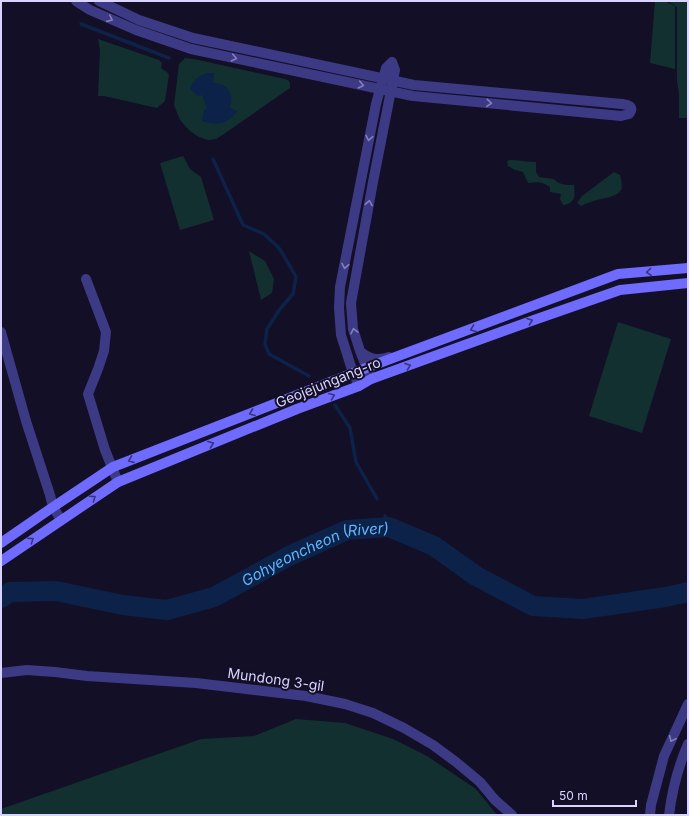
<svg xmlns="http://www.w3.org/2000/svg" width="689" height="816" viewBox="0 0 689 816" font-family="Inter,sans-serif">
	<rect width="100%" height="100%" fill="#130f26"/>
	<!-- green -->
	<path fill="#12302f" d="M 655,1 L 664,1 L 675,6 L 675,69 L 650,63 Z
		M 668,1 L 688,1 L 688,118 L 679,118 L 679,94 L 677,81 L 677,7 Z
		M 98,39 L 159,60 L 162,63 L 161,68 L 168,73 L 169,75 L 165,101 L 157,108 L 104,96 L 98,96 L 100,49 Z
		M 185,58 L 194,59 L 285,79 L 289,81 L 290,84 L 290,88 L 224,134 L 216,139 L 208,140 L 199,137 L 190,131 L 180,120 L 174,105 L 179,64 Z
		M 183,156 L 190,169 L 201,177 L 214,220 L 180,230 L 160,163 Z
		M 510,160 C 519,160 527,162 536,162 L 536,172 L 539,177 L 554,179 C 559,185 566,185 574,185 C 575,196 576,203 563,205 L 560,199 L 561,194 L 550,192 L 550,187 C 540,181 539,182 528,183 L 523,172 L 515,170 L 508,166 L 507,161 Z
		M 614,172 L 620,175 C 621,179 623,186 621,190 C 616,198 601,198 594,201 C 589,202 585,204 581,206 L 577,203 L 582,196 Z
		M 249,251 L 265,261 L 274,279 L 272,293 L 261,300 Z
		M 618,322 L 671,339 L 642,433 L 589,416 Z
		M 296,719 L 345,723 L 393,739 L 427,756 L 476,789 L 497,815 L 1,815 L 1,809 L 201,739 L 254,736 Z"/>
	<!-- water -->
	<path fill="#0c2248" d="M 208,73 L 214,73 L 213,83 C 230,84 233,94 230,108 L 237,111 C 228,125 217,126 202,121 L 204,109 L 207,109 L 202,95 L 198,96 L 190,89 C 193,80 199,75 208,73 Z"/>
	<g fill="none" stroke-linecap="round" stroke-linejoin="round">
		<!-- stream -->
		<path stroke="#0c2248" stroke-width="3.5" d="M 81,24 L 169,58
			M 213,159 L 243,225 L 264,234 L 279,248 L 290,266 L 296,277 L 293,294 L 280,309 L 267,329 L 265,344 L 269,354 L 309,376
			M 335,405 L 350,428 L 356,462 L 377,499
			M 385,516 L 389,527"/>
		<!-- river -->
		<path stroke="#0c2248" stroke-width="20" id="s1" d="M 1,598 L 10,592 L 56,591 L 123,605 L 167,610 L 214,597 L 289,556 L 347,530 L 389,527 L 434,546 L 476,576 L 533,606 L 583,609 L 666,597 L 688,592"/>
		<!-- minor -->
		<path stroke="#3d3a85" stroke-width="10" d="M 76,1 L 90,10 L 136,30 L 191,49 L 413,96 L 621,116 L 629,114 C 635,106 628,105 622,104 L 414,85 L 193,38 L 139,20 L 99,1
			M 86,279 L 106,332 L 104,351 L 98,369 L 88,394 L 105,450 L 118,482
			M 1,332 L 26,421 L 50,495 L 53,507 L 61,520
			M 1,673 L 27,670 L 55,672 L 87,676 L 196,683 L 306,696 L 345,704 L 373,713 L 404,728 L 433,745 L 456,762 L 480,782 L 495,800 L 512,815"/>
		<!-- tertiary -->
		<path stroke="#3d3a85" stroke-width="10" d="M 360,351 C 368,359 378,361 389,357
			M 359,386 L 353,373 L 341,335 L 339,308 L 340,287 L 376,104 L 386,68 L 392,62 L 395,70 L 373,182 L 351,303 L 353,329 L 360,351 L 371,379
			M 650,815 L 651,805 L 664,756 L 688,704
			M 669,815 C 672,791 678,767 688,744"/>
		<!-- secondary -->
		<path stroke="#6f6bff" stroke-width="10" d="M 1,543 L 53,507 L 113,467 L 366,368 L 618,274 L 688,268
			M 1,561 L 118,482 L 297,409 L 359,386 L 371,379 L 534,320 L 620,290 L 688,283"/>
	</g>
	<!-- one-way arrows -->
	<defs><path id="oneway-chevron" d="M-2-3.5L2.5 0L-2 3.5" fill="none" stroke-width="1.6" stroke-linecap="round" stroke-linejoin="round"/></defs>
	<g stroke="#837fbc">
		<use href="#oneway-chevron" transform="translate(110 19) rotate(24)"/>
		<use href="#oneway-chevron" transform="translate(234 58) rotate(12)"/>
		<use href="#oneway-chevron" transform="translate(361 85) rotate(12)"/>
		<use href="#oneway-chevron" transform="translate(489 103) rotate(5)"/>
		<use href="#oneway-chevron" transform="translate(369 138) rotate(101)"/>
		<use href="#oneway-chevron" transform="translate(369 203) rotate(-80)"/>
		<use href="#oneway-chevron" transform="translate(345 266) rotate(101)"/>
		<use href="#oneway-chevron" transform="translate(354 331) rotate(-102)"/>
		<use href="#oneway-chevron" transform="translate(672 739) rotate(114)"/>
	</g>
	<g stroke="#38347d">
		<use href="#oneway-chevron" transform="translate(649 272) rotate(175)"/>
		<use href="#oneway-chevron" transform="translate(530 321) rotate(-20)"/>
		<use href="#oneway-chevron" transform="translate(473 329) rotate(159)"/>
		<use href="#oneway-chevron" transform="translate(408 366) rotate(-20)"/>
		<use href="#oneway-chevron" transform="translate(332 396) rotate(-21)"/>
		<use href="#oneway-chevron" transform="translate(252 413) rotate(159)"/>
		<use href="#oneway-chevron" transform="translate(211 444) rotate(-22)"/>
		<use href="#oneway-chevron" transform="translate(131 460) rotate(159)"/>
		<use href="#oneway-chevron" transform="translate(93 498) rotate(-34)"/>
		<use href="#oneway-chevron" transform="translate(31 540) rotate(-34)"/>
	</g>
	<g text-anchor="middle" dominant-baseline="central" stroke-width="4" stroke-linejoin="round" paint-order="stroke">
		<!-- street labels -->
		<g font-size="14" fill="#d9d4ff" stroke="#130f26">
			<text transform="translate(328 382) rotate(-22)">Geojejungang-ro</text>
			<text transform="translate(276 679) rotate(8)">Mundong 3-gil</text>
		</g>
		<!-- water labels -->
		<g font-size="15" font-style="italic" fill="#62b6ff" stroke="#130f26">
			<text stroke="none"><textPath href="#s1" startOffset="330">Gohyeoncheon (River)</textPath></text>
		</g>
	</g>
	<!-- border -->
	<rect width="689" height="816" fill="none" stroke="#d9d4ff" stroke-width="4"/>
	<!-- scale -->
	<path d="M553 800v6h83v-6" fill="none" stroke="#d9d4ff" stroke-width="2"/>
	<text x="559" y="800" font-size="12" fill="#d9d4ff" stroke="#130f26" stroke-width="3" paint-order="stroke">50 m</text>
</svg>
